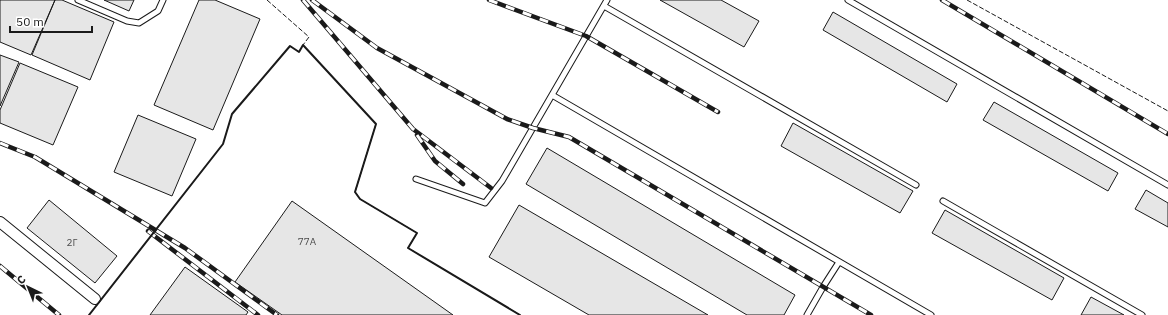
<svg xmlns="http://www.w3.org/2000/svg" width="1168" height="315" viewBox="0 0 1168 315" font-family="'IBM Plex Sans',sans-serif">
	<rect width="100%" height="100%" fill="#fff"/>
	<!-- building -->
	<path fill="#e6e6e6" stroke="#1a1a1a" d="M 0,0 L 55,0 L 31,55 L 0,42 Z
		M 55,0 L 62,0 L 114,22 L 90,80 L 32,55 Z
		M 104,0 L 134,0 L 129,11 Z
		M 199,0 L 215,0 L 260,19 L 213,130 L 154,105 Z
		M 660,0 L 721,0 L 759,21 L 744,47 Z
		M 833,12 L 957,84 L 947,102 L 823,30 Z
		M 0,55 L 19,62 L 0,106 Z
		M 20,63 L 78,87 L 53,145 L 0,123 L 0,110 Z
		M 994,102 L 1118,173 L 1108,191 L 983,120 Z
		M 138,115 L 196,139 L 172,196 L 114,172 Z
		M 793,123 L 913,191 L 900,213 L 781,146 Z
		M 547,148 L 795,295 L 784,315 L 747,315 L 526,184 Z
		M 1146,190 L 1168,203 L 1168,227 L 1135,209 Z
		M 49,200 L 117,256 L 95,283 L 27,228 Z
		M 292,201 L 453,315 L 282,315 L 235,282 Z
		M 519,205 L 708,315 L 589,315 L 489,257 Z
		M 945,210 L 1064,278 L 1052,300 L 932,233 Z
		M 185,267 L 248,312 L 246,315 L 150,315 Z
		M 1091,297 L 1124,315 L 1081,315 Z"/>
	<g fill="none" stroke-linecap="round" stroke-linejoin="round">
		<defs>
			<path id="service" d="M 78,0 L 127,21 L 139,23 L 158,11 L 163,0
				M 848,0 L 1168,185
				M 604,6 L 916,185
				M 552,95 L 931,315
				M 416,179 L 485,203 L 502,181 L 607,0
				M 943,201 L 1142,315
				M 807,315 L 823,287 L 839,262"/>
			<path id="minor" d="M 0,222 L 95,299"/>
		</defs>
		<!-- service casing -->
		<use href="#service" stroke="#1a1a1a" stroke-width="7"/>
		<!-- minor casing -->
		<use href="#minor" stroke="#1a1a1a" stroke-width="12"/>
		<!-- service -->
		<use href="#service" stroke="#fff" stroke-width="5"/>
		<!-- minor -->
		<use href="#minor" stroke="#fff" stroke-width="10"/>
		<defs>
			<path id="rail" d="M 303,0 L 413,129 L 491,188
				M 312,0 L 377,48 L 507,119 L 533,128 L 569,137 L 871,315
				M 489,0 L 586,36 L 718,112
				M 942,0 L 1168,134
				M 417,135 L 435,161 L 463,184
				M 0,143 L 35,157 L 185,248 L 277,315
				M 148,231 L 258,315
				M 0,266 L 59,315"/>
		</defs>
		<!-- rail casing -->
		<use href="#rail" stroke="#1a1a1a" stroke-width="4.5"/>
		<!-- rail -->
		<use href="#rail" stroke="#fff" stroke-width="3" stroke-dasharray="9" stroke-linecap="butt"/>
		<!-- fence -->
		<path stroke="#1a1a1a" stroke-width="1" stroke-dasharray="5 2" stroke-linecap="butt" d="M 267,0 L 309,37 L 303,45 L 376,124 L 355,192 L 360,199 L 417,233 L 408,248 L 520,315
			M 967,0 L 1168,111"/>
		<!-- wall -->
		<path stroke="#1a1a1a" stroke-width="2" d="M 89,315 L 223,144 L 232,114 L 290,46 L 299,52 L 303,45 L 376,124 L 355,192 L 360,199 L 417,233 L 408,248 L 520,315"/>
	</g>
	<g text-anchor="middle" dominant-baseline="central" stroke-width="3" stroke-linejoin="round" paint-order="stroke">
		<!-- number labels -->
		<g font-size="10" fill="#4d4d4d">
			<text x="307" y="241">77А</text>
			<text x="72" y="242">2Г</text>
		</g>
	</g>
	<!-- north arrow -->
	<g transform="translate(28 287) rotate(317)" stroke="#ffffff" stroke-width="3" paint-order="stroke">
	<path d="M0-3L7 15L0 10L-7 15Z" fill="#1a1a1a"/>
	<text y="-6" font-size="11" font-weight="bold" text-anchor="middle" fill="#1a1a1a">С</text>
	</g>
	<!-- scale -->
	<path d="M10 26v6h82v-6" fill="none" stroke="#1a1a1a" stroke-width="2"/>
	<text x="16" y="26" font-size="12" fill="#1a1a1a" stroke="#ffffff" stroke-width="3" paint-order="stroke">50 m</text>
</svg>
